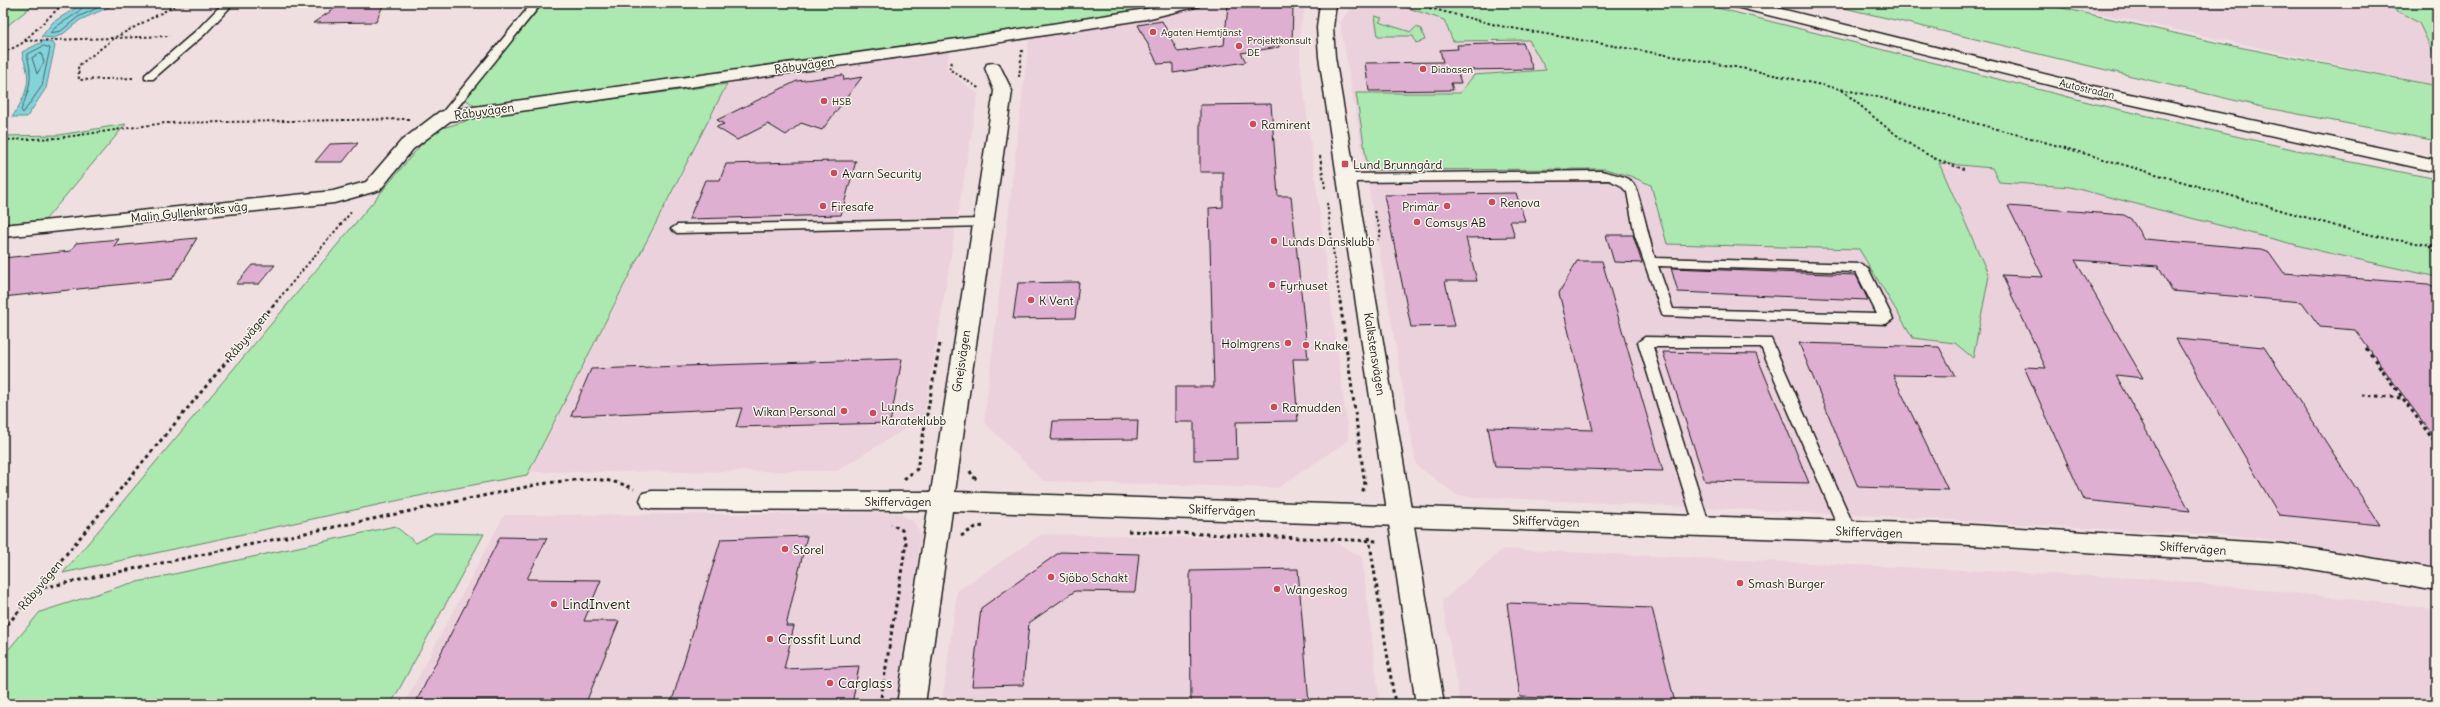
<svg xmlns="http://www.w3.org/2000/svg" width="2440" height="707" viewBox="0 0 2440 707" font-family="Delius,sans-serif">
	<rect width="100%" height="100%" fill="#f0dfe1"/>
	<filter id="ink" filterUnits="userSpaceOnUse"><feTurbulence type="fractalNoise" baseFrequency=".025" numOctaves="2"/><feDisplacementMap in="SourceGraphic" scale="8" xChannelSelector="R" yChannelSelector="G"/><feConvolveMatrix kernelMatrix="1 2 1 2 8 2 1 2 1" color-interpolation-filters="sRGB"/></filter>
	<g filter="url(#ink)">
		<!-- built -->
		<path fill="#ebd1dc" d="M 1213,3 L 1306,3 L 1300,28 L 1300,61 L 1349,440 L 1278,488 L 1043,481 L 984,422 L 1029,38 L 1119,25 Z
			M 1354,3 L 1385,3 L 1505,34 L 1881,117 L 2437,264 L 2437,567 L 2260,538 L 1879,516 L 1458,496 L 1416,465 L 1340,22 Z
			M 2052,3 L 2383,3 L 2419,23 L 2437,61 L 2437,86 Z
			M 950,50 L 946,69 L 978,94 L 924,417 L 837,471 L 530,472 L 728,84 Z
			M 898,513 L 914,522 L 921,535 L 895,704 L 404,704 L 504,515 Z
			M 1042,534 L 1331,540 L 1362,557 L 1380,704 L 942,704 L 957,591 Z
			M 1503,549 L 2159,579 L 2406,605 L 2437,611 L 2437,704 L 1460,704 L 1442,601 Z"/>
		<!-- green -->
		<path fill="#abe9b1" stroke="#648266" d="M 3,3 L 36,3 L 3,29 Z
			M 544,3 L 1168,3 L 1133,12 L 868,52 L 476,107 L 465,99 Z
			M 1393,3 L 1698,3 L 2100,105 L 2336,159 L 2437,179 L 2437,277 L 2320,251 L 2070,187 L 1999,182 L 1992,168 L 1939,163 L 1989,276 L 1973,358 L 1955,343 L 1913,338 L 1859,249 L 1667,244 L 1651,185 L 1630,176 L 1605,169 L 1368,170 L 1356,93 L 1460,93 L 1474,75 L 1546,70 L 1529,40 L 1453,41 L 1444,20 Z
			M 1823,3 L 2040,3 L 2223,44 L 2437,86 L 2437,141 L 2267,108 Z
			M 2383,3 L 2437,3 L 2437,61 L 2419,23 Z
			M 1375,16 L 1382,18 L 1379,22 L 1411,32 L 1416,27 L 1421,29 L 1425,40 L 1416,43 L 1413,36 L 1378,36 Z
			M 727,84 L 527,475 L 451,489 L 63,573 L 424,141 L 439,129 L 483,116 Z
			M 126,124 L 45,220 L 3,224 L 3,136 L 59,135 Z
			M 395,526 L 416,543 L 434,533 L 484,534 L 391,704 L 3,704 L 3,656 L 40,612 L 128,584 Z"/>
		<!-- water -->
		<path fill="#82d3da" stroke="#598a8e" d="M 84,3 L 118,3 L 80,20 L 63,34 L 54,38 L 41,37 L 53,22 Z
			M 44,41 L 53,43 L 55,46 L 46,88 L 27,117 L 12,117 C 21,104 30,88 27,71 C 26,64 23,60 22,52 Z"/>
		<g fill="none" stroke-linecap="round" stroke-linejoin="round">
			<!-- shore -->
			<path stroke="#456568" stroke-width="1" d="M 85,3 C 80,16 59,21 50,33 L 61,31 L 78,17 L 108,3
				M 44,46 L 50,48 L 42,86 L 23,113 L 21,110 C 30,88 33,78 27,55 Z
				M 41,53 L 44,62 L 37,74 L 32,58 Z"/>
		</g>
		<!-- building -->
		<path fill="#deafd1" stroke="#1c1c1c" d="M 343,3 L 384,3 L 376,22 L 313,23 Z
			M 1228,5 L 1293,6 L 1292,43 L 1279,42 L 1279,47 L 1241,53 L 1246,62 L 1173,73 L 1173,63 L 1158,64 L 1138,25 L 1162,21 L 1178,52 L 1224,45 Z
			M 1523,43 L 1533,69 L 1457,70 L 1461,83 L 1451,83 L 1453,90 L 1369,91 L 1365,63 L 1443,62 L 1440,50 L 1458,49 L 1457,45 Z
			M 843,75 L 844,80 L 862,77 L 822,130 L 801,123 L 786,135 L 768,124 L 737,140 L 716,127 L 724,124 L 717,120 L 797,81 Z
			M 1271,104 L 1278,196 L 1291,196 L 1308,359 L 1293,359 L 1298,421 L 1236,422 L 1237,459 L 1194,460 L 1194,422 L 1175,422 L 1175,387 L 1214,387 L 1209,208 L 1223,207 L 1223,172 L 1200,172 L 1200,105 Z
			M 358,143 L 343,162 L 315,162 L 330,144 Z
			M 833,161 L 856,161 L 841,215 L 689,219 L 705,180 L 720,180 L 726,164 Z
			M 1516,193 L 1525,221 L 1510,221 L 1515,237 L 1466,238 L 1477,281 L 1445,281 L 1455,326 L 1411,327 L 1384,195 Z
			M 2008,206 L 2124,215 L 2131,219 L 2144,239 L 2261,249 L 2269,252 L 2284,273 L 2428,284 L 2437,288 L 2437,441 L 2355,330 L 2320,327 L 2302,302 L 2172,291 L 2158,266 L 2075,260 L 2143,378 L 2116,375 L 2190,511 L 2084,500 L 2024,367 L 2046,368 L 2002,275 L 2043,277 Z
			M 1606,235 L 1633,235 L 1642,263 L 1614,262 Z
			M 197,238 L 172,279 L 3,297 L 3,258 L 71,251 L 76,243 L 119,239 L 114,246 Z
			M 1577,261 L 1602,261 L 1663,471 L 1495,467 L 1488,427 L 1593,430 L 1559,293 Z
			M 252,265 L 275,265 L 259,284 L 236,284 Z
			M 1671,268 L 1856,275 L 1868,300 L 1678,292 Z
			M 1079,282 L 1075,318 L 1013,319 L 1018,283 Z
			M 2176,339 L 2264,347 L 2380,525 L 2279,515 Z
			M 1799,343 L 1939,347 L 1955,376 L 1893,375 L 1948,490 L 1858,487 Z
			M 1663,352 L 1756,354 L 1809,483 L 1705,481 Z
			M 902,359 L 890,423 L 736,427 L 742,408 L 571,416 L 591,369 Z
			M 1138,420 L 1137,439 L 1051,440 L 1053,421 Z
			M 807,536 L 786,626 L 794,626 L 784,669 L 859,666 L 852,704 L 671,704 L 721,539 Z
			M 500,537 L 547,538 L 527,579 L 601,580 L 584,621 L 619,621 L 587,700 L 417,700 Z
			M 1060,552 L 1139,554 L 1135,592 L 1075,591 L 1029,623 L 1023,685 L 972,686 L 981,608 Z
			M 1298,569 L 1309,704 L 1191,704 L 1190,571 Z
			M 1507,603 L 1652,608 L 1675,703 L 1520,697 Z"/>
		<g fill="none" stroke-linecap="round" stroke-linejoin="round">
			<defs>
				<path id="service" d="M 223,3 L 234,3 L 205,34 L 153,79 L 145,79 L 145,75 L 197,30 Z
					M 532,3 L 542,3 L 449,118 L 441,118 L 441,114 Z
					M 1601,171 C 1612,174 1625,175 1633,183 C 1639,189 1650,244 1655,258 L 1861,264 L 1868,268 L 1893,319 L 1886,324 L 1663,316 L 1635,236 L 1627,192 L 1620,185 L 1609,180 L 1347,182 L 1341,178 L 1347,174 ZM 1658,266 L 1856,272 L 1877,314 L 1673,309 Z
					M 982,219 L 986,220 L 988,223 L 986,226 L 677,233 L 671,229 L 677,225 Z
					M 1645,337 L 1771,339 L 1856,531 L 1854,535 L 1848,537 L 1842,535 L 1840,531 L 1761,347 L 1653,347 L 1710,527 L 1708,531 L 1702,533 L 1696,531 L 1638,342 Z"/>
				<path id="minor" d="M 1173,3 L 1201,3 L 1199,6 L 1146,19 L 957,49 L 450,121 L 413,149 L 380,190 L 334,203 L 3,237 L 3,225 L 333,191 L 366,182 L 401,141 L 439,112 L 445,111 L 957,39 L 1146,9 Z
					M 993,63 L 999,64 L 1012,91 L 955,492 L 1971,525 L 2283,544 L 2437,569 L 2437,591 L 2283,564 L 1971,545 L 952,511 L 925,704 L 897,704 L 928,510 L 652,509 L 643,507 L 640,500 L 643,493 L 652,491 L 931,492 L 994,91 L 985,68 L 987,64 Z"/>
				<path id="tertiary" d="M 1320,3 L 1336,3 L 1333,28 L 1335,57 L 1444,704 L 1416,704 L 1319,57 L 1317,28 Z"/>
				<path id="motorway" d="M 1730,3 L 1757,3 L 2093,86 L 2437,160 L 2437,172 L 2093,96 L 1732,6 Z"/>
			</defs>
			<!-- service casing -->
			<use href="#service" stroke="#1c1c1c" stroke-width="3"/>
			<!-- minor casing -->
			<use href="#minor" stroke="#1c1c1c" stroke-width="3"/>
			<!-- tertiary casing -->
			<use href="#tertiary" stroke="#1c1c1c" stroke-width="3"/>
			<!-- motorway casing -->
			<use href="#motorway" stroke="#1c1c1c" stroke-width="3"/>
			<!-- path-far1 -->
			<path stroke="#1c1c1c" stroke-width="2" stroke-dasharray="2.5 2.5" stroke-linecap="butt" d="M 1410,3 L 1500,26 L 1746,69 L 1878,97 L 2034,139 L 2350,230 L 2389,239 L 2437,246
				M 25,41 L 170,36
				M 3,53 L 21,44 L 64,3
				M 952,62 L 949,69 L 980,89
				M 1019,77 L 1022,50
				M 133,78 L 79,80 L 78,66 L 116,37 L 180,3
				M 1842,90 C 1880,122 1915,156 1964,169
				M 3,140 L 58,138 L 165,123 L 409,119
				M 1320,156 L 1325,188
				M 1327,203 L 1340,302
				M 1374,211 L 1381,234 L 1378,240
				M 2430,246 L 2437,254
				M 276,302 L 352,211"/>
			<!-- path -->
			<path stroke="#1c1c1c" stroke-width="3" stroke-dasharray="3.5 3.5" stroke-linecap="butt" d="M 1340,301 L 1365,485 L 1362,493
				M 2366,348 L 2437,445
				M 2362,395 L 2402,398
				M 970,471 L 973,477 L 979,480
				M 904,479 L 917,469 L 940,343
				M 1128,531 L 1377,541
				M 961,536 L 976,527 L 985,526
				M 1369,537 L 1395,704
				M 37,589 L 540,484 C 572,480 604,474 634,489
				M 3,630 L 277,301
				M 880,704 L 906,543 L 902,530 L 891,524"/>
			<!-- service -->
			<use href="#service" fill="#f7f3e8" fill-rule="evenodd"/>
			<!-- minor -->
			<use href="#minor" fill="#f7f3e8" fill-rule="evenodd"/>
			<!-- tertiary -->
			<use href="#tertiary" fill="#f7f3e8" fill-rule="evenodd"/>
			<!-- motorway -->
			<use href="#motorway" fill="#f7f3e8" fill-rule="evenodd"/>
		</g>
	</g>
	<!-- markers -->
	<g fill="#d1495b" stroke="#f7f3e8" stroke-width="1.5">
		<circle cx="1153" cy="32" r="4"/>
		<circle cx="1239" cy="46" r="4"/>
		<circle cx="1423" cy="69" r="4"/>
		<circle cx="824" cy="101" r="4"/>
		<circle cx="1253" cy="124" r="4"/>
		<rect x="1341" y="160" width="8" height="8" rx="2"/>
		<circle cx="834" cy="173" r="4"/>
		<circle cx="1492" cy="202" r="4"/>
		<circle cx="823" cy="206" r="4"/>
		<circle cx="1447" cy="206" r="4"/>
		<circle cx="1417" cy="222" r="4"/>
		<circle cx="1274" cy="241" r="4"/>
		<circle cx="1272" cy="285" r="4"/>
		<circle cx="1031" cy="300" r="4"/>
		<circle cx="1288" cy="343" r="4"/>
		<circle cx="1306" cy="345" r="4"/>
		<circle cx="1274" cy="407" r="4"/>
		<circle cx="844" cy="411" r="4"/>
		<circle cx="873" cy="413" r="4"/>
		<circle cx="785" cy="549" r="4"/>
		<circle cx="1051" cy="577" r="4"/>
		<circle cx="1740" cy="583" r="4"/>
		<circle cx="1277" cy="589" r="4"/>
		<circle cx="554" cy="604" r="4"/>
		<circle cx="770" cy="639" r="4"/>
		<circle cx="830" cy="683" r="4"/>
	</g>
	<g text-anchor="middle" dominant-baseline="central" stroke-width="3" stroke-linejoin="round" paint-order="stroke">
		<!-- far-poi labels -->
		<g font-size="10" fill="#1c1c1c" stroke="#f7f3e8" text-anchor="start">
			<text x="1161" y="32">Agaten Hemtjänst</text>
			<text x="1247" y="40">Projektkonsult<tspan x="1247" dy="12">DE</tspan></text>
			<text x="1431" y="69">Diabasen</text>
			<text x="832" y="101">HSB</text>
		</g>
		<!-- far-street labels -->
		<g font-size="10" fill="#1c1c1c" stroke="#f7f3e8">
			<text transform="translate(2087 89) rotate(13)">Autostradan</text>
		</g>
		<!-- street labels -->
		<g font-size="12" fill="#1c1c1c" stroke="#f7f3e8">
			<text transform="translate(804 65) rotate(-8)">Råbyvägen</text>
			<text transform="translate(484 111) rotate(-8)">Råbyvägen</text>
			<text transform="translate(189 212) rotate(-6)">Malin Gyllenkroks väg</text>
			<text transform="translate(247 336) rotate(-50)">Råbyvägen</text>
			<text transform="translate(1375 354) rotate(81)">Kalkstensvägen</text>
			<text transform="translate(961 361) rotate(-81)">Gnejsvägen</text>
			<text x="898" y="501">Skiffervägen</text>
			<text transform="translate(1222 510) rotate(2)">Skiffervägen</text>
			<text transform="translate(1546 521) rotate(2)">Skiffervägen</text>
			<text transform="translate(1869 532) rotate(2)">Skiffervägen</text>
			<text transform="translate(2193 548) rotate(4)">Skiffervägen</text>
			<text transform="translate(40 585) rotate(-50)">Råbyvägen</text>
		</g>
		<!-- poi labels -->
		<g font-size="12" fill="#1c1c1c" stroke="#f7f3e8" text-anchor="start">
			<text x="1261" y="124">Ramirent</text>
			<text x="1353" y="164">Lund Brunngård</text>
			<text x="842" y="173">Avarn Security</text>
			<text x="1500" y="202">Renova</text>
			<text x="831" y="206">Firesafe</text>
			<text x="1439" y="206" text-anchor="end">Primär</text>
			<text x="1425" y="222">Comsys AB</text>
			<text x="1282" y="241">Lunds Dansklubb</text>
			<text x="1280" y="285">Fyrhuset</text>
			<text x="1039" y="300">K Vent</text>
			<text x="1280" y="343" text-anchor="end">Holmgrens</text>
			<text x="1314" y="345">Knake</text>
			<text x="881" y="406">Lunds<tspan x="881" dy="14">Karateklubb</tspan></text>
			<text x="1282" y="407">Ramudden</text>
			<text x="836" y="411" text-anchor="end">Wikan Personal</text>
			<text x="793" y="549">Storel</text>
			<text x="1059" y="577">Sjöbo Schakt</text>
			<text x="1748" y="583">Smash Burger</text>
			<text x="1285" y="589">Wangeskog</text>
		</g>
		<!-- near-poi labels -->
		<g font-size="14" fill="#1c1c1c" stroke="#f7f3e8" text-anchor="start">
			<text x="562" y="604">LindInvent</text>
			<text x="778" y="639">Crossfit Lund</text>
			<text x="838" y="683">Carglass</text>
		</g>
	</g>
	<!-- margin -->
	<rect width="2440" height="707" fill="none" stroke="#f7f3e8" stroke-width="16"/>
	<rect x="8" y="8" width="2424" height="691" fill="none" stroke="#1c1c1c" stroke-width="1.5" filter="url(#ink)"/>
</svg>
